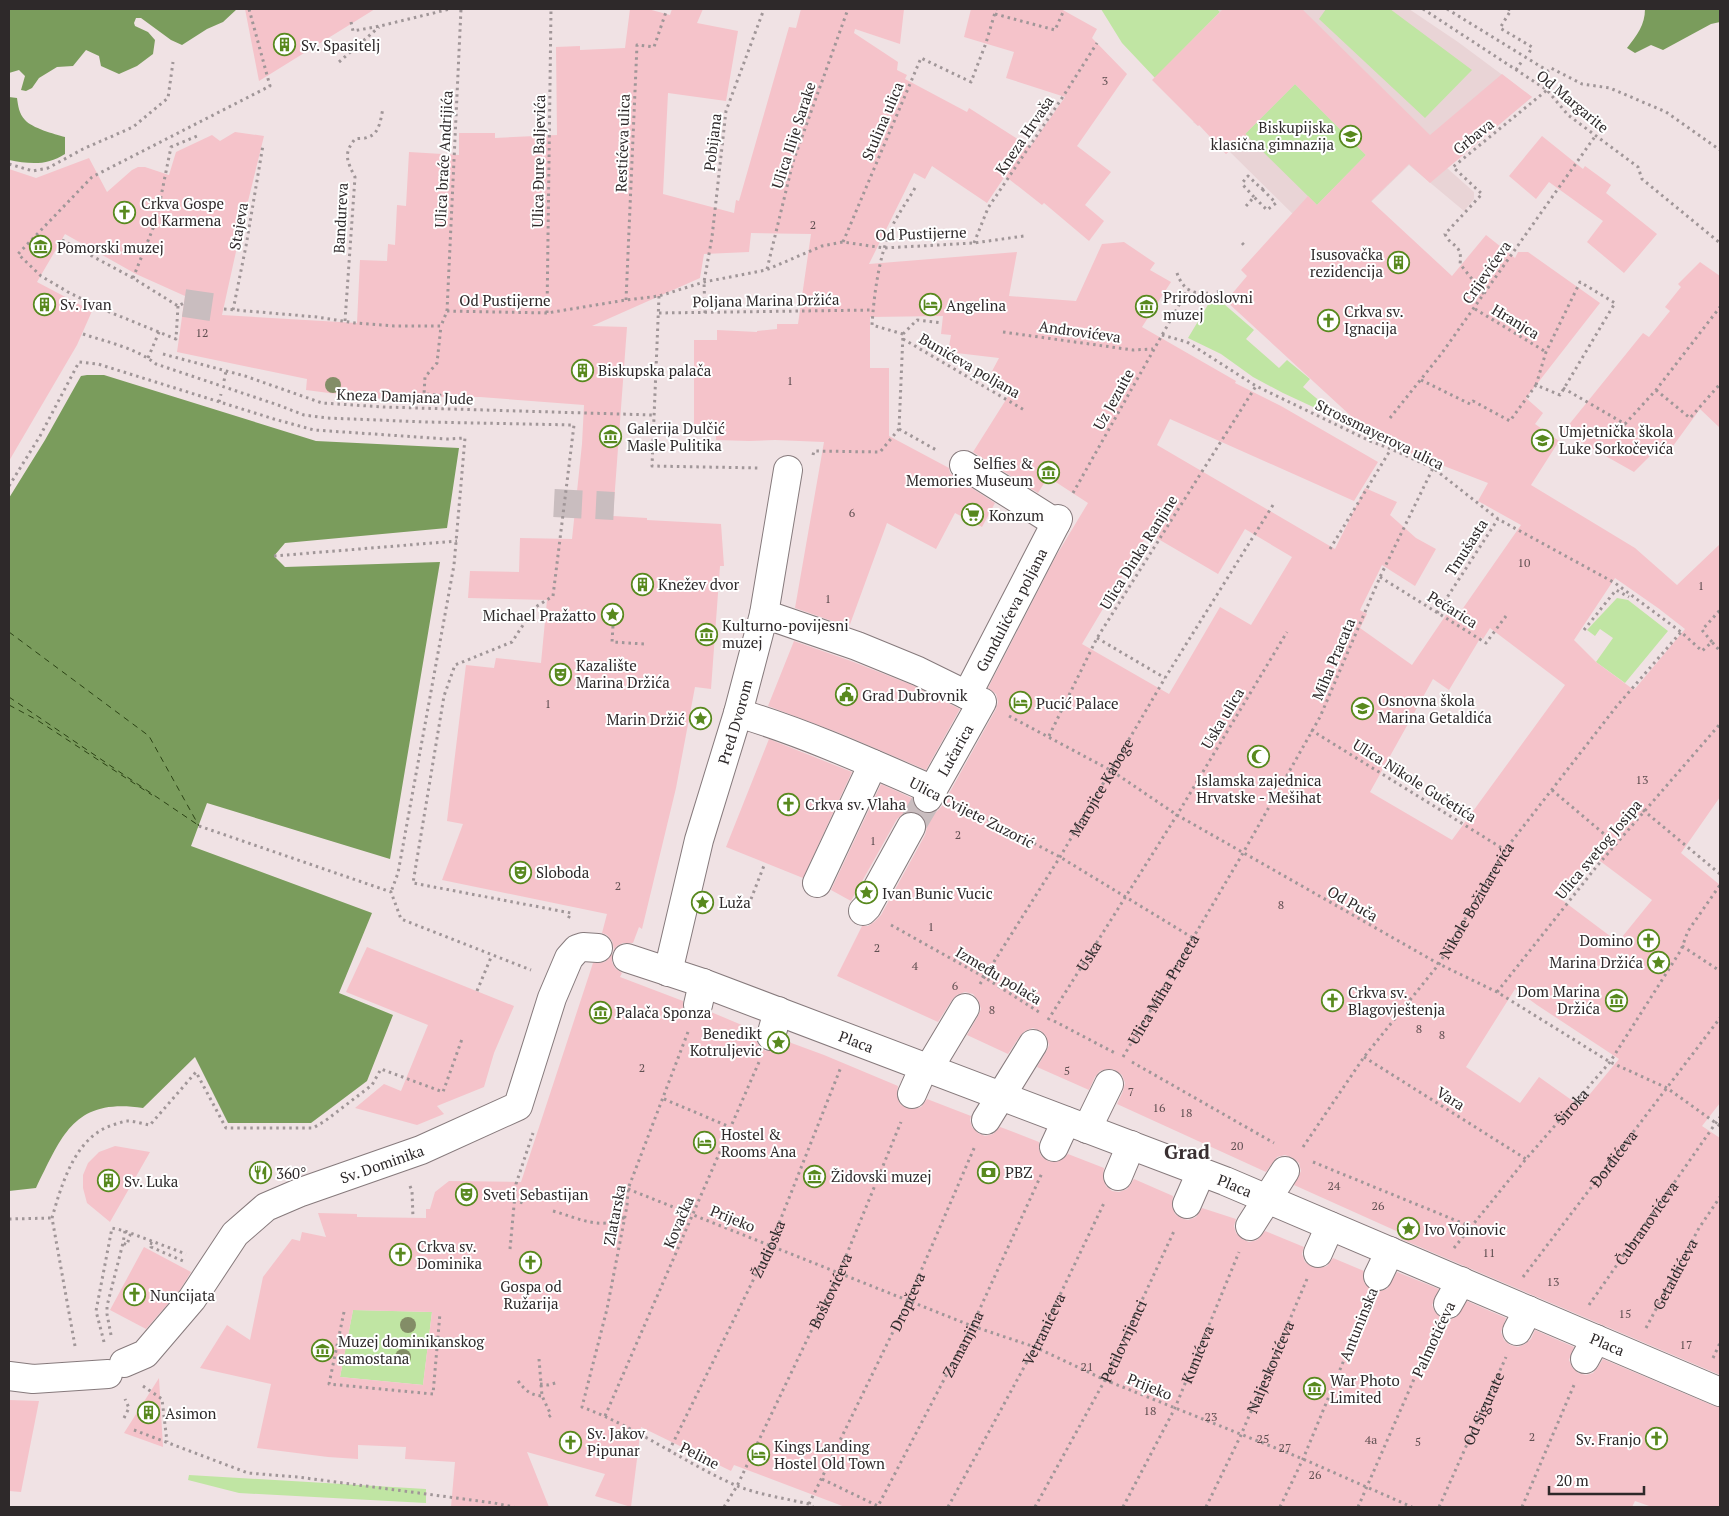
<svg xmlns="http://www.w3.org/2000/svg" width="1729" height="1516" viewBox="0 0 1729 1516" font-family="'PT Serif',serif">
	<rect width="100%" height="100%" fill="#f0e2e4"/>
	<!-- built -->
	<path fill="#e9d4d6" d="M 1217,9 L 1409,9 L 1458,42 L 1532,97 L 1447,168 L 1474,192 L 1474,199 L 1464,211 L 1409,165 L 1371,202 L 1300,221 L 1229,151 L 1226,154 L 1221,149 L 1224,146 L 1201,123 L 1198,126 L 1193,122 L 1197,119 L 1220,12 Z"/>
	<!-- green -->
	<path fill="#c0e5a3" d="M 1101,9 L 1217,9 L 1220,12 L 1155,78 L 1122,43 Z
		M 1326,9 L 1390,9 L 1472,70 L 1425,118 L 1319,19 Z
		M 1295,84 L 1366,155 L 1317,205 L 1245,134 Z
		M 1209,303 L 1224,304 L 1254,330 L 1246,339 L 1279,368 L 1287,360 L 1310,379 L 1303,387 L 1328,408 L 1324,412 L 1283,393 L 1253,377 L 1221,354 L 1188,338 Z
		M 1617,598 L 1628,600 L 1668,631 L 1625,683 L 1596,662 L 1613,638 L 1600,629 L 1595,636 L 1587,630 Z
		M 353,1310 L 432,1312 L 423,1385 L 340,1377 Z
		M 189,1475 L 426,1489 L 426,1503 L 239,1493 L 188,1480 Z"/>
	<!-- water -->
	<path fill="#7a9c5c" d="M 9,9 L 237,9 L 223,22 L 207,29 L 182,45 L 171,40 L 141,18 L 136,18 L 134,23 L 135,26 L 148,32 L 155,40 L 153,54 L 137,66 L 119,74 L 101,66 L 99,56 L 86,50 L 73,66 L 57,67 L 39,78 L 32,88 L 26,91 L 21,90 L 25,76 L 19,70 L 9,73 Z
		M 1645,9 L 1720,9 L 1720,22 L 1711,24 L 1663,50 L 1651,45 L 1635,53 L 1627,48 C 1637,35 1645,25 1645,9 Z
		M 9,97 L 17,98 C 18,105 19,114 25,120 C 32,128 54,134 65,137 L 65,154 C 47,166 29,164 9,160 Z
		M 87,375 L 104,375 L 316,441 L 459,448 L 447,528 L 285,543 L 274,556 L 285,567 L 440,562 L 390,859 L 207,803 L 191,846 L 372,913 L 339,993 L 393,1015 L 367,1081 L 311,1123 L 228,1123 L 195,1057 L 143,1108 C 74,1098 63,1134 36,1188 L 9,1191 L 9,498 L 45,440 L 77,383 L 81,376 Z"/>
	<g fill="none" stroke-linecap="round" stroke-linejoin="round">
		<!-- ferry -->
		<path stroke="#2c4315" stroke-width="1" stroke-dasharray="6 5" stroke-linecap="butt" d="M 9,632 L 149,736 L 199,826
			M 9,697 L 198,825
			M 9,705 L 37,720 L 152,795"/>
	</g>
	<!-- building -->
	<path fill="#f5c3ca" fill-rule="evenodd" d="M 245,9 L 375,9 L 259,81 Z
		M 630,9 L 648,9 L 670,15 L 672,9 L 703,9 L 697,23 L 738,31 L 726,101 L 668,93 L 663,194 L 734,213 L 736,200 L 739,201 L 789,27 L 796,28 L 801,9 L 904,9 L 900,44 L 855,29 L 854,33 L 898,62 L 897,70 L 907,75 L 905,79 L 967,112 L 969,108 L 1030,147 L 1065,97 L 1006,78 L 1014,52 L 964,37 L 971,9 L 1061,9 L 1097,29 L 1092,38 L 1127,74 L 1077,146 L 1111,172 L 1085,205 L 1104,221 L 1089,241 L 1044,203 L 1042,205 L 1005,176 L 987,203 L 932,166 L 925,179 L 914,173 L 869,264 L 1017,252 L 1009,296 L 1076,301 L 1102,244 L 1124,242 L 1155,263 L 1150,270 L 1171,282 L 1142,327 L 1236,381 L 1235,383 L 1281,406 L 1378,462 L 1354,501 L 1170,419 L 1157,445 L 1335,549 L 1365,488 L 1397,502 L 1390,515 L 1416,538 L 1436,549 L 1415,586 L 1382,565 L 1360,610 L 1367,614 L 1360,628 L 1412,665 L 1450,609 L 1459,614 L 1521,525 L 1478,501 L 1488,483 L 1377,440 L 1226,301 L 1247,276 L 1241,270 L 1308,196 L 1317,205 L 1366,155 L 1295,84 L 1245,134 L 1247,135 L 1226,154 L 1199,125 L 1198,126 L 1152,80 L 1223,9 L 1302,9 L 1430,135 L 1502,74 L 1532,97 L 1430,183 L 1409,164 L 1371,201 L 1452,276 L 1486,235 L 1515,258 L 1518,252 L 1528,252 L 1600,303 L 1526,398 L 1543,413 L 1535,424 L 1559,441 L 1531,485 L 1635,548 L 1677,585 L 1720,544 L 1720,797 L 1681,853 L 1720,885 L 1720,1103 L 1702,1126 L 1720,1138 L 1720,1375 L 1401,1239 L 1403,1234 L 1294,1185 L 1301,1171 L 1299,1163 L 1293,1158 L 1285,1155 L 1277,1157 L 1266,1172 L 1117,1104 L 1123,1091 L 1125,1083 L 1122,1075 L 1115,1070 L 1107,1069 L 1100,1071 L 1095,1077 L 1089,1090 L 1037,1067 L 1046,1052 L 1049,1045 L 1046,1036 L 1041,1031 L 1033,1028 L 1025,1031 L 1020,1036 L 1008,1054 L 967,1035 L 978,1016 L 981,1009 L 978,1000 L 973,994 L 965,992 L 957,995 L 952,1000 L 938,1022 L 837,976 L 862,926 L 868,926 L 874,922 L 881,915 L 925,835 L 927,827 L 924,819 L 918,813 L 910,811 L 903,814 L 897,819 L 851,901 L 831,890 L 881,784 L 912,798 L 915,806 L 921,812 L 928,814 L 936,812 L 942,806 L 996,709 L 998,702 L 996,694 L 988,688 L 1056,556 L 1088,503 L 1048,477 L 1038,493 L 973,452 L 1014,387 L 990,375 L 999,358 L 948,352 L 951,335 L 941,334 L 943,316 L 870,317 L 870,368 L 889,368 L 889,436 L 949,468 L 950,473 L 956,478 L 995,503 L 982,527 L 955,513 L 936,549 L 887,523 L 849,627 L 795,608 L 824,442 L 775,440 L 749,441 L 716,440 L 716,432 L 694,431 L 694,340 L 717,340 L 717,330 L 757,332 L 757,331 L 777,329 L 777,324 L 798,324 L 811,234 L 751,233 L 749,252 L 704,254 L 700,278 L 592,326 L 627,327 L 613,516 L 647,518 L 647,520 L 721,524 L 724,566 L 720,566 L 711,689 L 695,687 L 676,788 L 642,929 L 639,927 L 633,943 L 623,943 L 617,946 L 612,953 L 614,949 L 612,941 L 607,935 L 602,933 L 607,914 L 442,880 L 463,824 L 447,821 L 466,665 L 494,668 L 496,658 L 541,663 L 547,600 L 468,598 L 470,571 L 519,572 L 520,538 L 572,539 L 582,444 L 584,405 L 480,397 L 421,397 L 421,402 L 352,396 L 306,390 L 307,379 L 177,352 L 185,296 L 136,274 L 65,234 L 37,282 L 92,311 L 77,345 L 9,461 L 9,169 L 36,178 L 89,158 L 107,192 L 132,170 L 138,167 L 145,167 L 169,175 L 176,152 L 212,135 L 220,141 L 235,132 L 264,136 L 239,238 L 222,315 L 357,323 L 360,260 L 387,261 L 388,244 L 395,245 L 397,205 L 406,206 L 409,152 L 459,155 L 459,133 L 495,133 L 495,138 L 557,135 L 556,47 L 580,46 L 580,50 L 625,48 ZM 1245,529 L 1292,557 L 1251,625 L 1220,607 L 1169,694 L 1082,644 L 1148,533 L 1218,574 ZM 1615,578 L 1658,608 L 1685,629 L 1634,690 L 1596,662 L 1574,640 ZM 1490,628 L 1565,685 L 1452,840 L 1370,792 L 1433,679 L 1449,690 L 1481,637 L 1483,639 ZM 1592,855 L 1652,900 L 1618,942 L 1558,897 ZM 1515,989 L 1537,1005 L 1619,1059 L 1580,1106 L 1539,1077 L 1520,1103 L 1466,1067 Z
		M 1542,136 L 1583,169 L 1585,166 L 1611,185 L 1606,193 L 1657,234 L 1624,273 L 1587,242 L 1603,221 L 1549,182 L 1536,199 L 1509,176 Z
		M 1700,262 L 1720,276 L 1720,428 L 1700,409 L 1665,457 L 1656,450 L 1634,472 L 1563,432 L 1643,333 L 1649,337 L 1670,311 L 1665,307 L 1681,287 L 1678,284 Z
		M 794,641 L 851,661 L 912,685 L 960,709 L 926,770 L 842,734 L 768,706 Z
		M 769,739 L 852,772 L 803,878 L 726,847 Z
		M 367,947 L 514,1006 L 494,1053 L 484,1087 L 437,1106 L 444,1114 L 417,1125 L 355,1108 L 384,1084 L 401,1091 L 428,1025 L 346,992 Z
		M 612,954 L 612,962 L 615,968 L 622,973 L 620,977 L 683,1001 L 683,1010 L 688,1017 L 694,1020 L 703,1020 L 709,1016 L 711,1012 L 756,1031 L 756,1040 L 760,1047 L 766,1051 L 775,1051 L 782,1047 L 786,1041 L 824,1055 L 898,1086 L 897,1096 L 900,1104 L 906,1108 L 914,1109 L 921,1107 L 927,1099 L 971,1116 L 970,1120 L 972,1127 L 978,1133 L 985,1136 L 993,1134 L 1000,1127 L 1003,1128 L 1039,1142 L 1039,1149 L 1041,1156 L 1048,1161 L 1056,1162 L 1063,1159 L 1068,1154 L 1104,1168 L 1103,1178 L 1106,1186 L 1112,1191 L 1119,1192 L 1127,1189 L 1134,1179 L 1173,1196 L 1172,1206 L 1175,1214 L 1181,1218 L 1188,1220 L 1196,1217 L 1202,1208 L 1236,1219 L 1234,1226 L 1236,1233 L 1242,1239 L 1249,1242 L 1257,1240 L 1265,1231 L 1304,1247 L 1302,1254 L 1305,1262 L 1312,1267 L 1320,1268 L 1327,1266 L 1333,1258 L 1364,1271 L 1363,1278 L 1365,1284 L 1372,1290 L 1380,1291 L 1387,1289 L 1397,1272 L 1439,1289 L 1432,1305 L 1435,1312 L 1441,1318 L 1449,1320 L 1456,1317 L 1467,1301 L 1506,1318 L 1501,1332 L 1504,1340 L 1510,1345 L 1518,1347 L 1525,1344 L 1531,1339 L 1535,1330 L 1574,1347 L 1569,1360 L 1572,1367 L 1578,1373 L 1586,1375 L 1593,1373 L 1598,1367 L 1603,1359 L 1714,1406 L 1720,1407 L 1720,1507 L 1652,1507 L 1635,1501 L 1632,1507 L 845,1507 L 734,1465 L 731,1471 L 641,1427 L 631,1507 L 595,1496 L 605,1474 L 527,1452 L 549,1507 L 451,1507 L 455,1462 L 405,1459 L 406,1447 L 358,1445 L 358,1459 L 328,1457 L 257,1448 L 271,1384 L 200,1368 L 227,1325 L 250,1340 L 263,1277 L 292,1239 L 300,1241 L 302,1232 L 326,1237 L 318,1213 L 357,1214 L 357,1217 L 426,1218 L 426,1209 L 430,1209 L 435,1192 L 449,1181 L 521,1182 L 593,963 L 605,962 ZM 353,1310 L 432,1312 L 423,1385 L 340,1377 Z
		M 115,1146 L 150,1152 L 110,1222 L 87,1203 L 83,1188 L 83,1175 L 88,1163 L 99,1152 Z
		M 144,1247 L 191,1272 L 180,1290 L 146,1329 L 110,1310 Z
		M 159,1378 L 163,1447 L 124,1433 Z
		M 9,1400 L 39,1401 L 21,1492 L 9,1491 Z"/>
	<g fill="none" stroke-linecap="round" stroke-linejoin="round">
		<!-- minor-tunnel -->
		<path stroke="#c9bdbf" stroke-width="28" stroke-dasharray="28 14" stroke-linecap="butt" d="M 184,303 L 224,309
			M 554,503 L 614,506
			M 911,827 L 928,798"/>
		<defs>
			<g id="minor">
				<path d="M 964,465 L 1056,523"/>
				<path d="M 764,614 L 857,646 L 918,671 L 975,699"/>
				<path id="s18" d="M 967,695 L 1058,519"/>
				<path d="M 738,713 C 805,733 869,762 933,790"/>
				<path id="s19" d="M 928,798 L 982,702"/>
				<path d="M 817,883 L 873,764"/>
				<path d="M 863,911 L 867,907 L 911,827"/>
				<path id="s20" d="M 627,958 L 703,983 L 1225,1181 L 1720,1392"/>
				<path id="s21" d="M 668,972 L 699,840 L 738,713 L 764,614 L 788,470"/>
				<path d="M 698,1005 L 703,983"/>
				<path d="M 771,1036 L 778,1011"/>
				<path d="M 929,1068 L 965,1008"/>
				<path d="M 912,1094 L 924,1067"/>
				<path d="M 986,1120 L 1033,1044"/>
				<path d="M 1087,1129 L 1109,1084"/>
				<path d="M 1054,1147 L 1066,1121"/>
				<path d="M 1118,1176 L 1131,1145"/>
				<path d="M 1187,1204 L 1201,1172"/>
				<path d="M 1250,1226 L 1285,1171"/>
				<path d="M 1318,1253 L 1330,1226"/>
				<path d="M 1378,1276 L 1390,1251"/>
				<path d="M 1448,1304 L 1461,1281"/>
				<path d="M 1517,1331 L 1528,1310"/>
				<path d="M 1585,1359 L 1596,1339"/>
				<path id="s22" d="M 124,1363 L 145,1354 L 192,1299 L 235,1234 L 266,1207 L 301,1192 L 421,1150 L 518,1106 L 552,998 L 569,958 L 577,949 L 583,947 L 598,948"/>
				<path d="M 9,1376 L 33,1379 L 108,1374"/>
			</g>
		</defs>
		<!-- minor casing -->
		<use href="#minor" stroke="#867a7c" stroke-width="30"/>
		<!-- path -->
		<g stroke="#a09698" stroke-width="3" stroke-dasharray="2.5 4" stroke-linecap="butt">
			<path d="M 1423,9 L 1547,90 L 1568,115 L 1638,167 L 1642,179 L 1720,243"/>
			<path d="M 1447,9 L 1548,71 L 1551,68 L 1582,84 L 1610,88 L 1666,112 L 1720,150"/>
			<path d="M 1508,9 L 1511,10 L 1500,28 L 1532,47 L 1529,53"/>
			<path d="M 995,14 L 1055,30 L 1064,10"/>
			<path d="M 351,22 L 353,31 L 380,26 L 450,9"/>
			<path d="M 339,62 L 379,27"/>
			<path d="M 1516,70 L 1522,61"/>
			<path d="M 9,164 L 33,171 L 48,168 L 83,149 L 133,127 L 168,98 L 173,62"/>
			<path d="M 1254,197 L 1243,185 L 1243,182 L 1248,176 L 1262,189 L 1265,186"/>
			<path d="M 1246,206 L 1254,197 L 1267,210 L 1276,203 L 1262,189"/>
			<path d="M 62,240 L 133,278 L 178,306 L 184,303"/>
			<path d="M 843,242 L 921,58 L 971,82 L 986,43 L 996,9"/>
			<path d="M 974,243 L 988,208 L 1064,95 L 1097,43"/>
			<path d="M 1242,243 L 1246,247"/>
			<path d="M 767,269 L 793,162 L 848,9"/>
			<path d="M 1177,273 C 1182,288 1192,295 1208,293"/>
			<path d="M 133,278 L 156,221 L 171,147 L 197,136"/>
			<path d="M 1217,292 L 1222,291"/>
			<path d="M 1484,294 L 1460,264 C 1463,243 1451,248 1445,234 L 1482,194 L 1453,167 L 1547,90"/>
			<path d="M 659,296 L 652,466 L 758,468"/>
			<path d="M 626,300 L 637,45 L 654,47 L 667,9"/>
			<path d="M 178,306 L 176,339 L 102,309 L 68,292 L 41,276 L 18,254 L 92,177 L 270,86 L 249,9"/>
			<path d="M 224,309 L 317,317 L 355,323 L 394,326 L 441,326 L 447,311 L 547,313 L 626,300 L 659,296 L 704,282 L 766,270 L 822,246 L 843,242 L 884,248 L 974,243 L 1024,236"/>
			<path d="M 1475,309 L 1546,352"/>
			<path d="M 233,310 L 246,246 L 263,145"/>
			<path d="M 447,311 L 461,9"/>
			<path d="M 547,313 L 551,9"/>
			<path d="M 659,313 L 873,310"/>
			<path d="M 705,313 L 704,282 L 712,237 L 726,111 L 764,9"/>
			<path d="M 345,321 L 355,177 C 347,161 343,154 355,139 C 359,138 365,139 368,137 C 380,134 381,117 383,108"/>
			<path d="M 1003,332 L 1133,350 L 1153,349"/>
			<path d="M 83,334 C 107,342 136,348 156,364 L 278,405 L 304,415 L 327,418 L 427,422 L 574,425 L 553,596 L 534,608 L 512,642 L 455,665 L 444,696 L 413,883 L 571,913 L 568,919"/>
			<path d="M 903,334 L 917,320 L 942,323"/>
			<path d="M 1162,335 L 1187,342 L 1256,386 L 1370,441 L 1391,449 L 1433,468 L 1498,519 L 1615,583 L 1681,632"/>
			<path d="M 903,339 L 1026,411"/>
			<path d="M 163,354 L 245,376 L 322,403 L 384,407 L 653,415"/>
			<path d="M 148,358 L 159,332"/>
			<path d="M 1421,380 L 1470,404 L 1473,401 L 1510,421 L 1536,385 L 1560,395 L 1615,303 L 1580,282 L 1546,352 L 1536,385"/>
			<path d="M 224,381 L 226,371"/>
			<path d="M 1563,388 L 1625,424 L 1656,390 L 1720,307"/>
			<path d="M 1656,390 L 1690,418 L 1720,384"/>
			<path d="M 439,397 L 440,395 L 424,394 L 425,377 L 437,363 L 441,326"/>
			<path d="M 219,402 L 221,394"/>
			<path d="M 1390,418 L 1442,353 L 1596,135"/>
			<path d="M 899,429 L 938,451"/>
			<path d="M 813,455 L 814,451 L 880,452 L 899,429 L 903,334 L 872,325 C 874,294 879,257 891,229 C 897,215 907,202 915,188"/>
			<path d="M 9,486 L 40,436 L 79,362 L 98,364 L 274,419 L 314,430 L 447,439 L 465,438 L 454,565 L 398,873 L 391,892"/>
			<path d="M 1073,493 L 1188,289"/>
			<path d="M 1330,549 L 1391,449"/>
			<path d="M 274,556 L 457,541"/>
			<path d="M 1380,577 L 1486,643 L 1506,616"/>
			<path d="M 1437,613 L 1498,519"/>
			<path d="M 613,626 L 612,642 L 645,644"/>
			<path d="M 1584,630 L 1616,590 L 1629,597"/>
			<path d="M 1097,638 L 1165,678"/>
			<path d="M 1712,642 L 1702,630 L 1720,610"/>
			<path d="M 1009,716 L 1112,771 L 1177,815 L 1439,964 L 1497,992 L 1610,1062 L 1667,1088 L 1720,1126"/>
			<path d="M 1311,730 L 1505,850"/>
			<path d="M 1049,736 L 1097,638 L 1256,386"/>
			<path d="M 1552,790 L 1616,844"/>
			<path d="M 959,804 L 1060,857 L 1193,938"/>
			<path d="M 1643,810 L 1720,874"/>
			<path d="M 199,826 L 391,892 L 401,919 L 531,970"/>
			<path d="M 751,899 L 765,863"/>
			<path d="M 891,925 L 984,977 L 1042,1014"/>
			<path d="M 1682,946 L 1720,971"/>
			<path id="s1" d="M 980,984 L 1060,857 L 1165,678 L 1273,505"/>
			<path d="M 477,991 L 492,955"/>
			<path d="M 1497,992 L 1597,866 L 1720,724"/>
			<path id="s2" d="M 1048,1020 L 1177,815 L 1287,632"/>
			<path d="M 1054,1021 L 1115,1053"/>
			<path d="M 688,1032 L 628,1189 L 627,1206 L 607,1309 L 582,1407 C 636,1427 683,1462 735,1485 C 755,1494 788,1499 809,1504 L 813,1507"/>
			<path id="s3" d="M 1123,1057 L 1243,853 L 1320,717 L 1380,577 L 1433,468"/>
			<path d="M 1364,1057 L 1526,1159"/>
			<path d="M 1132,1062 L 1274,1143"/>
			<path d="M 664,1099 L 730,1127"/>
			<path id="s4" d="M 1303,1147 L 1364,1057 L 1439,964 L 1505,850 L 1616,707 L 1681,632 L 1702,651 L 1712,642 L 1720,651"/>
			<path d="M 1313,1162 L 1472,1227"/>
			<path d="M 410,1186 L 412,1191 L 413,1218"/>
			<path d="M 628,1189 L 972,1326 L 1035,1347 L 1105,1380 L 1303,1459 L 1412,1507"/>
			<path d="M 514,1200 L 523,1203"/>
			<path d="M 553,1211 C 579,1218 600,1231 625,1217"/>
			<path d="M 9,1219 L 52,1218"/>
			<path d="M 125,1231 L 123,1243 L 127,1245 L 130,1235 L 132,1236"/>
			<path d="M 150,1243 L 153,1244 L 151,1247 L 183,1261"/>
			<path id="s5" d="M 1454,1248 L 1526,1159 L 1610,1062 L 1681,950 L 1688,931 L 1720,885"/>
			<path d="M 510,1249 L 516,1184 L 533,1133"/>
			<path id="s6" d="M 1523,1277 L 1720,1018"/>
			<path id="s7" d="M 1589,1305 L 1720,1117"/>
			<path d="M 344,1312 L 329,1384 L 433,1394 L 440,1313"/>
			<path id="s8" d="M 1646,1328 L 1699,1228 L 1720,1197"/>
			<path d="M 111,1335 L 107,1314 L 107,1306 L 123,1243"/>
			<path d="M 104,1342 L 96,1311 L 112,1228 L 125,1231 L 186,1254"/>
			<path d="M 75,1346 L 52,1218 C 62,1183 76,1134 116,1124 C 120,1123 124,1121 127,1121 C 135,1121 143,1124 150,1125 L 196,1072 L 226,1128 L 313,1128 L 325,1121 L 372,1085 L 381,1069 L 443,1092 L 462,1039"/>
			<path d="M 1713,1358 L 1720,1343"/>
			<path d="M 539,1359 L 542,1396 L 551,1415 L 546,1419"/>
			<path d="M 518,1381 C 525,1390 530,1395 542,1396"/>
			<path d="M 540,1384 L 548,1385 L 559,1382"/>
			<path d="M 143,1386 L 162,1399 L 167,1442"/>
			<path d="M 605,1416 L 759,1062"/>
			<path d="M 124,1418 L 129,1408 L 125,1399"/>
			<path d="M 134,1430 L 248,1473 L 298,1477 L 494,1503 L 514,1507"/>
			<path id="s9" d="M 669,1451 L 770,1246 L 841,1067"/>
			<path id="s10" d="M 822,1479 L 878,1506 L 972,1326 L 1042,1173"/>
			<path id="s11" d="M 809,1504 L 908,1301 L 975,1146"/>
			<path id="s12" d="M 724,1507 L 737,1486 L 839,1273 L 901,1122"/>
			<path id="s13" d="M 948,1507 L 1035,1347 L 1105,1201"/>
			<path id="s14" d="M 1035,1507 L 1105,1380 L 1175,1229"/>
			<path id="s15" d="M 1123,1507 L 1175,1408 L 1239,1252"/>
			<path id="s16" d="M 1206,1507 L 1241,1435 L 1307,1279"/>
			<path d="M 1280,1507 L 1303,1459 L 1368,1302"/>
			<path d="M 1358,1507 L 1436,1329"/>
			<path id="s17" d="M 1439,1507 L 1506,1357"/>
			<path d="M 1522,1507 L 1574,1385"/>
		</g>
		<!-- minor -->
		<use href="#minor" stroke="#fff" stroke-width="28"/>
	</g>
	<!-- trees -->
	<g fill="#838d67">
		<circle cx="333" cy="385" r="8"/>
		<circle cx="408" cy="1325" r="8"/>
		<circle cx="403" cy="1357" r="8"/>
	</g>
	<!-- icons -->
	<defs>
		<symbol id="building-ring" viewBox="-11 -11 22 22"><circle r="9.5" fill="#fff" stroke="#58891e" stroke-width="1.5"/><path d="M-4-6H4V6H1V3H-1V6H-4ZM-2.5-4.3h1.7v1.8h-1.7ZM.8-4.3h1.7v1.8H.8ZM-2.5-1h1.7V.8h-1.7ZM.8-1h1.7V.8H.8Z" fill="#58891e"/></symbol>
		<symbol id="school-ring" viewBox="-11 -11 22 22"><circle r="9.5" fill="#fff" stroke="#58891e" stroke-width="1.5"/><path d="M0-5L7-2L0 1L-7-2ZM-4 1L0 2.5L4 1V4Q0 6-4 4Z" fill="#58891e"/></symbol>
		<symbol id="church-ring" viewBox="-11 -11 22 22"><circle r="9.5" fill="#fff" stroke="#58891e" stroke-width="1.5"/><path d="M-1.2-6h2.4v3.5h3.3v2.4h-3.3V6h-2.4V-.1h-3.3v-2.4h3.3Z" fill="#58891e"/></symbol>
		<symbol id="museum-ring" viewBox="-11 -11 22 22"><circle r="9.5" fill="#fff" stroke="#58891e" stroke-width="1.5"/><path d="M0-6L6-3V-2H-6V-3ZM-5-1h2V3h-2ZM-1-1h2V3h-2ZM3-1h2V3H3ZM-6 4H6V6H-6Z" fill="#58891e"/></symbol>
		<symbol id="hotel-ring" viewBox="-11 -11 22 22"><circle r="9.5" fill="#fff" stroke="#58891e" stroke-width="1.5"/><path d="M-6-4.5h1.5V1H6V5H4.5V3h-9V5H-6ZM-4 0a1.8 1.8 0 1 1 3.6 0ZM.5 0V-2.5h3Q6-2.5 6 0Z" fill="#58891e"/></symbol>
		<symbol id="supermarket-ring" viewBox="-11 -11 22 22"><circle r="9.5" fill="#fff" stroke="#58891e" stroke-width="1.5"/><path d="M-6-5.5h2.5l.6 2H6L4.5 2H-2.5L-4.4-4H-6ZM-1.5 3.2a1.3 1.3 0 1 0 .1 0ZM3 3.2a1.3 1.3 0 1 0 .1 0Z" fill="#58891e"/></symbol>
		<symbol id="sight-ring" viewBox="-11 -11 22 22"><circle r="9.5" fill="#fff" stroke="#58891e" stroke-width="1.5"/><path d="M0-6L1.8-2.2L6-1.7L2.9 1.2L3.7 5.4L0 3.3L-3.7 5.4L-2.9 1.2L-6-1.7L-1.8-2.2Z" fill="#58891e"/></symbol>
		<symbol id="theatre-ring" viewBox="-11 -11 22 22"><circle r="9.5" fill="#fff" stroke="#58891e" stroke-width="1.5"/><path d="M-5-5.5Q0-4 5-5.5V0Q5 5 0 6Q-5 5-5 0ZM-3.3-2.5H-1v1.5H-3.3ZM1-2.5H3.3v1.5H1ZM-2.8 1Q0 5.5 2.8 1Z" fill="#58891e"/></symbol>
		<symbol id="civic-ring" viewBox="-11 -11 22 22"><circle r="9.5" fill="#fff" stroke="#58891e" stroke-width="1.5"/><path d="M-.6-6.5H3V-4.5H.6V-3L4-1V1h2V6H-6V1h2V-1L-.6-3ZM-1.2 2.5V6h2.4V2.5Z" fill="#58891e"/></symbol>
		<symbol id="mosque-ring" viewBox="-11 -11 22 22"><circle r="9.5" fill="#fff" stroke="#58891e" stroke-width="1.5"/><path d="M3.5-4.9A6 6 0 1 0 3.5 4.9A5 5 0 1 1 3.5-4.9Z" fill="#58891e"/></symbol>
		<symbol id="bank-ring" viewBox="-11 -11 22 22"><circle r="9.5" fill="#fff" stroke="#58891e" stroke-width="1.5"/><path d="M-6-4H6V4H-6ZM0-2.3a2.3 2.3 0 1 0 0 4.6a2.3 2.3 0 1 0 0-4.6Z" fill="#58891e"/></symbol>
		<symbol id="restaurant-ring" viewBox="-11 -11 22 22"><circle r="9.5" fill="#fff" stroke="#58891e" stroke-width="1.5"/><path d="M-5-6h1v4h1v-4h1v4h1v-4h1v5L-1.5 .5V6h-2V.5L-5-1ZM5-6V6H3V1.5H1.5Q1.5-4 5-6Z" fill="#58891e"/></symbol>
	</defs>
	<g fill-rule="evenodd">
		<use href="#building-ring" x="272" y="32" width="25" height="25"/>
		<use href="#school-ring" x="1338" y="124" width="25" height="25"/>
		<use href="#church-ring" x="112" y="200" width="25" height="25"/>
		<use href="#museum-ring" x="28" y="234" width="25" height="25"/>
		<use href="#building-ring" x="1386" y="250" width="25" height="25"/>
		<use href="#building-ring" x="32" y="292" width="25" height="25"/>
		<use href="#hotel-ring" x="918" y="292" width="25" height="25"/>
		<use href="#museum-ring" x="1134" y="294" width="25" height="25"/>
		<use href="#church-ring" x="1316" y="308" width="25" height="25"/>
		<use href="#building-ring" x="570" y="358" width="25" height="25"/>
		<use href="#museum-ring" x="598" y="424" width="25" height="25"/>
		<use href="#school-ring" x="1530" y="428" width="25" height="25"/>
		<use href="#museum-ring" x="1036" y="460" width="25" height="25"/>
		<use href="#supermarket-ring" x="960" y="502" width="25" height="25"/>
		<use href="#building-ring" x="630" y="572" width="25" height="25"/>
		<use href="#sight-ring" x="600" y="602" width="25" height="25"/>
		<use href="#museum-ring" x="694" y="622" width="25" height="25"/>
		<use href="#theatre-ring" x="548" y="662" width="25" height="25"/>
		<use href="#civic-ring" x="834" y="682" width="25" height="25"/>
		<use href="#hotel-ring" x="1008" y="690" width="25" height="25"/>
		<use href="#school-ring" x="1350" y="696" width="25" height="25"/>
		<use href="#sight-ring" x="688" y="706" width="25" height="25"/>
		<use href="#mosque-ring" x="1246" y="744" width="25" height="25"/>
		<use href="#church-ring" x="776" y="792" width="25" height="25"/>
		<use href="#theatre-ring" x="508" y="860" width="25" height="25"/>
		<use href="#sight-ring" x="854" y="880" width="25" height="25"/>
		<use href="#sight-ring" x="690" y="890" width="25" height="25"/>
		<use href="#church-ring" x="1636" y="928" width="25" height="25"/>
		<use href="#sight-ring" x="1646" y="950" width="25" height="25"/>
		<use href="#museum-ring" x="1604" y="988" width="25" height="25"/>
		<use href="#church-ring" x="1320" y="988" width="25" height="25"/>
		<use href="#museum-ring" x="588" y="1000" width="25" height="25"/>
		<use href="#sight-ring" x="766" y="1030" width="25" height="25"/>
		<use href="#hotel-ring" x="692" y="1130" width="25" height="25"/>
		<use href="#bank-ring" x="976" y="1160" width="25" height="25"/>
		<use href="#restaurant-ring" x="248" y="1160" width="25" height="25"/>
		<use href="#museum-ring" x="802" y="1164" width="25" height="25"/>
		<use href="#building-ring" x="96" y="1168" width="25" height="25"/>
		<use href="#theatre-ring" x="454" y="1182" width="25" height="25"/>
		<use href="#sight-ring" x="1396" y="1216" width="25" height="25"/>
		<use href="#church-ring" x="388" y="1242" width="25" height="25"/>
		<use href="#church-ring" x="518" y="1250" width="25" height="25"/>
		<use href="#church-ring" x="122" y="1282" width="25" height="25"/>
		<use href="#museum-ring" x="310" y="1338" width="25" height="25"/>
		<use href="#museum-ring" x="1302" y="1376" width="25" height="25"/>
		<use href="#building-ring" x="136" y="1400" width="25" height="25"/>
		<use href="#church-ring" x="1644" y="1426" width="25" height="25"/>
		<use href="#church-ring" x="558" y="1430" width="25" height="25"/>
		<use href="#hotel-ring" x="746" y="1442" width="25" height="25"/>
	</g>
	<g text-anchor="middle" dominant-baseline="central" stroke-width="4" stroke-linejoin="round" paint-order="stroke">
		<!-- number labels -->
		<g font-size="12" fill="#605052">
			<text x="1105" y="80">3</text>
			<text x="813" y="224">2</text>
			<text x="202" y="332">12</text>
			<text x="790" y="380">1</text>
			<text x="852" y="512">6</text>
			<text x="1524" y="562">10</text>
			<text x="1701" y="585">1</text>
			<text x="828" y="598">1</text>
			<text x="548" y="703">1</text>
			<text x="1642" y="779">13</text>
			<text x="958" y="834">2</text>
			<text x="873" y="840">1</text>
			<text x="618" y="885">2</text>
			<text x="1281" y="904">8</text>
			<text x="931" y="926">1</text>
			<text x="877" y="947">2</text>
			<text x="915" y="965">4</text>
			<text x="955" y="985">6</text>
			<text x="992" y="1009">8</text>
			<text x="1419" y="1028">8</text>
			<text x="1442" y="1034">8</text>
			<text x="642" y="1067">2</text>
			<text x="1067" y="1070">5</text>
			<text x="1131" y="1091">7</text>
			<text x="1159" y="1107">16</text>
			<text x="1186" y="1112">18</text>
			<text x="1237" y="1145">20</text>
			<text x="1334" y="1185">24</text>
			<text x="1378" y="1205">26</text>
			<text x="1489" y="1252">11</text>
			<text x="1553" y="1281">13</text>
			<text x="1625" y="1313">15</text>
			<text x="1686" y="1344">17</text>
			<text x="1087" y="1366">21</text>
			<text x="1150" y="1410">18</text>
			<text x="1211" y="1416">23</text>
			<text x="1532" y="1436">2</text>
			<text x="1263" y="1438">25</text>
			<text x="1371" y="1439">4a</text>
			<text x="1418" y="1441">5</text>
			<text x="1285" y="1447">27</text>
			<text x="1315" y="1474">26</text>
		</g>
		<!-- poi labels -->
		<g font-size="15" fill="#2e292a" stroke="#fff" text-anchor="start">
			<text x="301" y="45">Sv. Spasitelj</text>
			<text x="1334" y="127" text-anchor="end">Biskupijska<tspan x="1334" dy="17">klasična gimnazija</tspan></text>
			<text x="141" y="203">Crkva Gospe<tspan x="141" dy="17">od Karmena</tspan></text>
			<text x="57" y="247">Pomorski muzej</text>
			<text x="1383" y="254" text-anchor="end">Isusovačka<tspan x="1383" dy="17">rezidencija</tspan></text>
			<text x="1163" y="297">Prirodoslovni<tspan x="1163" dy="17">muzej</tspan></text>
			<text x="60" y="304">Sv. Ivan</text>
			<text x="946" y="305">Angelina</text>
			<text x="1344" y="311">Crkva sv.<tspan x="1344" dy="17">Ignacija</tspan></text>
			<text x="598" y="370">Biskupska palača</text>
			<text x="627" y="428">Galerija Dulčić<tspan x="627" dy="17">Masle Pulitika</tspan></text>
			<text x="1559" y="431">Umjetnička škola<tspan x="1559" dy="17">Luke Sorkočevića</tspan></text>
			<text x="1033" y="463" text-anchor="end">Selfies &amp;<tspan x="1033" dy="17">Memories Museum</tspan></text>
			<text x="989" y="515">Konzum</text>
			<text x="658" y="584">Knežev dvor</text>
			<text x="596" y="615" text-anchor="end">Michael Pražatto</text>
			<text x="722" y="625">Kulturno-povijesni<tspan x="722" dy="17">muzej</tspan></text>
			<text x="576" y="665">Kazalište<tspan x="576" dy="17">Marina Držića</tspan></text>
			<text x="862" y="695">Grad Dubrovnik</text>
			<text x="1378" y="700">Osnovna škola<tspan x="1378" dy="17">Marina Getaldića</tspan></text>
			<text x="1036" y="703">Pucić Palace</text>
			<text x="685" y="719" text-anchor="end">Marin Držić</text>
			<text x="1259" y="780" text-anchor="middle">Islamska zajednica<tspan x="1259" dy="17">Hrvatske - Mešihat</tspan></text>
			<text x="805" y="804">Crkva sv. Vlaha</text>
			<text x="536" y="872">Sloboda</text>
			<text x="882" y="893">Ivan Bunic Vucic</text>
			<text x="719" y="902">Luža</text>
			<text x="1633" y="940" text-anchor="end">Domino</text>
			<text x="1643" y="962" text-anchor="end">Marina Držića</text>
			<text x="1600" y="991" text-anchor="end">Dom Marina<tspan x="1600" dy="17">Držića</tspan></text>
			<text x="1348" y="992">Crkva sv.<tspan x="1348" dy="17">Blagovještenja</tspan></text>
			<text x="616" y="1012">Palača Sponza</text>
			<text x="762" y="1033" text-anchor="end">Benedikt<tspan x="762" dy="17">Kotruljevic</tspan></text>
			<text x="721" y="1134">Hostel &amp;<tspan x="721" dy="17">Rooms Ana</tspan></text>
			<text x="1005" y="1172">PBZ</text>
			<text x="276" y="1173">360°</text>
			<text x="831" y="1176">Židovski muzej</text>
			<text x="124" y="1181">Sv. Luka</text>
			<text x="483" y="1194">Sveti Sebastijan</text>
			<text x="1424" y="1229">Ivo Voinovic</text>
			<text x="417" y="1246">Crkva sv.<tspan x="417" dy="17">Dominika</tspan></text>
			<text x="531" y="1286" text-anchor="middle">Gospa od<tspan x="531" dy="17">Ružarija</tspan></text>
			<text x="150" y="1295">Nuncijata</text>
			<text x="338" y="1341">Muzej dominikanskog<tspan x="338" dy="17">samostana</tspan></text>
			<text x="1330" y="1380">War Photo<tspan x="1330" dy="17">Limited</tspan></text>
			<text x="165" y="1413">Asimon</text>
			<text x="587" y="1433">Sv. Jakov<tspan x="587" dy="17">Pipunar</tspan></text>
			<text x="1641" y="1439" text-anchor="end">Sv. Franjo</text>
			<text x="774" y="1446">Kings Landing<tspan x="774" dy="17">Hostel Old Town</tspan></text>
		</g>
		<!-- street labels -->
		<g font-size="15" fill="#2e292a" stroke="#fff">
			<text transform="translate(1573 101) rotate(40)">Od Margarite</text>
			<text transform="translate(882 121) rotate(-67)">Stulina ulica</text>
			<text transform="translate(793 135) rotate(-72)">Ulica Ilije Sarake</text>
			<text transform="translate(1024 135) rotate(-56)">Kneza Hrvaša</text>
			<text transform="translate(1473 136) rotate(-39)">Grbava</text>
			<text transform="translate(712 142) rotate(-83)">Pobijana</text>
			<text transform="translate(622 143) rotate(-88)">Restićeva ulica</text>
			<text transform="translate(443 159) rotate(-87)">Ulica braće Andrijića</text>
			<text transform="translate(538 161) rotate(-89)">Ulica Đure Baljevića</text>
			<text transform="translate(340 218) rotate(-87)">Bandureva</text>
			<text transform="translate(238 226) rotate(-80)">Stajeva</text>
			<text transform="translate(921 233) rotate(-2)">Od Pustijerne</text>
			<text transform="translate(1486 272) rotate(-55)">Crijevićeva</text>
			<text x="505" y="300">Od Pustijerne</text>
			<text transform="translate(766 300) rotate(-1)">Poljana Marina Držića</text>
			<text transform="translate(1516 321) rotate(31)">Hranjca</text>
			<text transform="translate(1080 331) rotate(8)">Androvićeva</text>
			<text transform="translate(970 365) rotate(30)">Bunićeva poljana</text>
			<text transform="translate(405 396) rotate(2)">Kneza Damjana Jude</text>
			<text transform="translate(1113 399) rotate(-61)">Uz Jezuite</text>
			<text transform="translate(1380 434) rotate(26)">Strossmayerova ulica</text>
			<text transform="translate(1466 547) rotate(-57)">Tmušasta</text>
			<text transform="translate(1138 552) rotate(-58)">Ulica Dinka Ranjine</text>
			<text stroke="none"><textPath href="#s18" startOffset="96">Gundulićeva poljana</textPath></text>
			<text transform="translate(1453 609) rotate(32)">Pećarica</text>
			<text transform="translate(1333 659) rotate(-67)">Miha Pracata</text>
			<text transform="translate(1222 718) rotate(-59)">Uska ulica</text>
			<text stroke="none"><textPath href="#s21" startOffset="259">Pred Dvorom</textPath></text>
			<text stroke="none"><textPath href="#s19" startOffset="55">Lučarica</textPath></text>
			<text transform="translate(1415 780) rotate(32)">Ulica Nikole Gučetića</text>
			<text stroke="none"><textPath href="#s1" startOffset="231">Marojice Kaboge</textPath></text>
			<text transform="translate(972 812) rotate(27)">Ulica Cvijete Zuzorić</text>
			<text transform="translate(1598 849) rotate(-50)">Ulica svetog Josipa</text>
			<text stroke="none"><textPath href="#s4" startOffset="302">Nikole Božidarevića</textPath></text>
			<text transform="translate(1353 903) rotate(30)">Od Puča</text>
			<text stroke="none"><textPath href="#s2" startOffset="76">Uska</textPath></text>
			<text transform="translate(999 975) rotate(31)">Između polača</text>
			<text stroke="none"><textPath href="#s3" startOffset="79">Ulica Miha Praceta</textPath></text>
			<text stroke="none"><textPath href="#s20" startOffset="244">Placa</textPath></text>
			<text transform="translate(1451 1098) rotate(32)">Vara</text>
			<text stroke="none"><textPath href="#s5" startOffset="184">Široka</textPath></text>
			<text stroke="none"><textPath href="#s6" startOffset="149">Đorđićeva</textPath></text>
			<text stroke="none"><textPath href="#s22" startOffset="338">Sv. Dominika</textPath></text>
			<text stroke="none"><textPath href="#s20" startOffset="649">Placa</textPath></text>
			<text transform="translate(614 1215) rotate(-79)">Zlatarska</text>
			<text transform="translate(733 1218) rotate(22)">Prijeko</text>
			<text transform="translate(678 1222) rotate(-67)">Kovačka</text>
			<text stroke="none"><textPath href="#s7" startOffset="100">Čubranovićeva</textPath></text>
			<text stroke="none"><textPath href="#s9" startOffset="225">Žudioska</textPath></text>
			<text stroke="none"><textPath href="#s8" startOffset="61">Getaldićeva</textPath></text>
			<text stroke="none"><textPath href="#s12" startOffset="241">Boškovićeva</textPath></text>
			<text stroke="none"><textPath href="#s11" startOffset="225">Dropčeva</textPath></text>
			<text transform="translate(1358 1324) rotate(-68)">Antuninska</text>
			<text stroke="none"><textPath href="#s13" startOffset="202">Vetranićeva</textPath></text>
			<text transform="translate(1433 1339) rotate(-65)">Palmotićeva</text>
			<text stroke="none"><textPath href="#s14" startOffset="188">Petilovrijenci</textPath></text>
			<text stroke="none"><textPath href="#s10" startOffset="245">Zamanjina</textPath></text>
			<text stroke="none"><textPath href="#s20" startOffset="1054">Placa</textPath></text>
			<text stroke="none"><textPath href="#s15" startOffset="170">Kunićeva</textPath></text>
			<text stroke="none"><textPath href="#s16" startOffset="154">Naljeskovićeva</textPath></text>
			<text transform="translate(1150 1386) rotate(22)">Prijeko</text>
			<text stroke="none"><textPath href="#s17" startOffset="108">Od Sigurate</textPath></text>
			<text transform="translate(700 1455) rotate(27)">Peline</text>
		</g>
		<!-- district labels -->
		<g font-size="20" font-weight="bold" fill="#392f31" stroke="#fff">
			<text x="1187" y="1151">Grad</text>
		</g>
	</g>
	<!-- border -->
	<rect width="1729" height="1516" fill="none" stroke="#2e292a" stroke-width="20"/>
	<!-- scale -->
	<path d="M1549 1486v8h95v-8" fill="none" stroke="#2e292a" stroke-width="2.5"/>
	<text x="1556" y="1486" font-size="15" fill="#2e292a" stroke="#ffffff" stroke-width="4" paint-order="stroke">20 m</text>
</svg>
